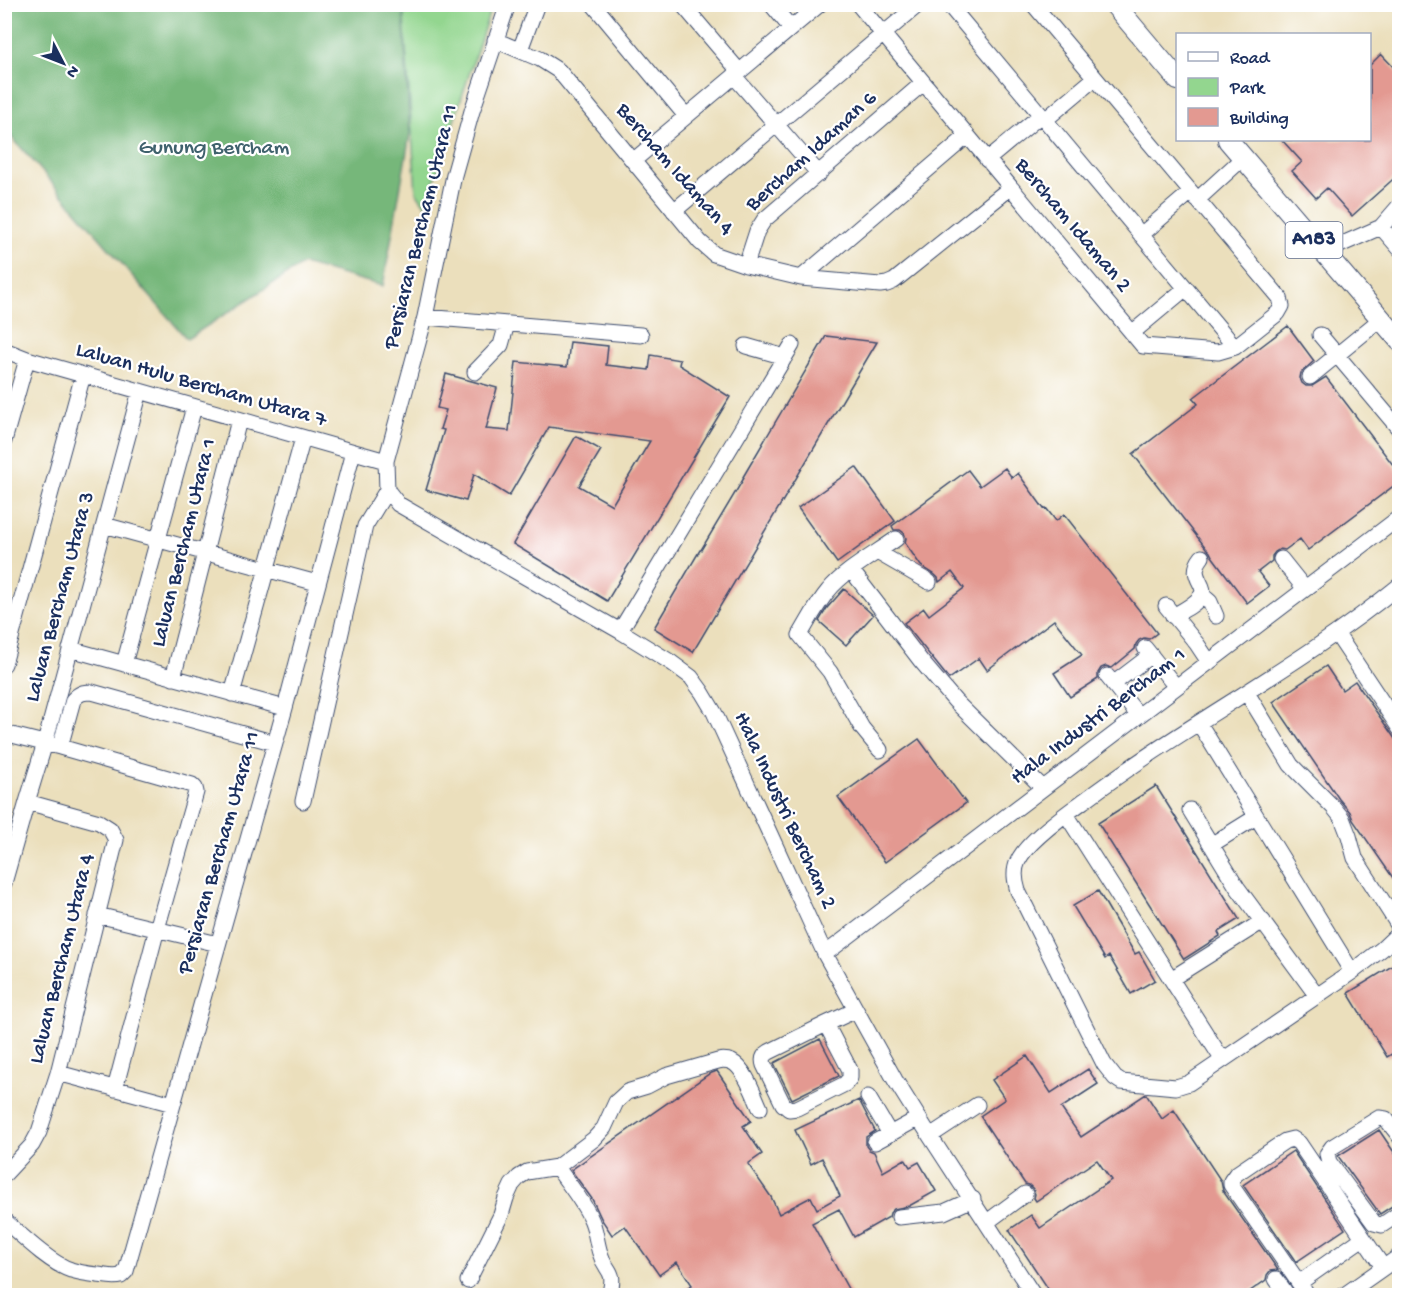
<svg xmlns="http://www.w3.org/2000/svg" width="1404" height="1300" viewBox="0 0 1404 1300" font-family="'Gochi Hand',sans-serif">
	<rect width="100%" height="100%" fill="#fff"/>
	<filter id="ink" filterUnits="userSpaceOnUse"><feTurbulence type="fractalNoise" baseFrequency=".0167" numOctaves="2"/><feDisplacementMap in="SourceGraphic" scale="12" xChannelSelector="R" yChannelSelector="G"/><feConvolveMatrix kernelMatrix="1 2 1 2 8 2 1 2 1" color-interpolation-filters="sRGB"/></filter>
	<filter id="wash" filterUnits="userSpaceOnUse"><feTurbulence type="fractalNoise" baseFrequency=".008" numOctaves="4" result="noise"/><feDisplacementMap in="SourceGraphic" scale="24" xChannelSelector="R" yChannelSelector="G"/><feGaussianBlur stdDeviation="1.35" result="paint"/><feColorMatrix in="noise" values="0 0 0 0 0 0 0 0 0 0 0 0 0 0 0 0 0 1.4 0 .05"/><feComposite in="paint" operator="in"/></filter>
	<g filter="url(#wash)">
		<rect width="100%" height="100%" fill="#ebdfbc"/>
		<!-- green -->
		<path fill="#93d68f" stroke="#578276" stroke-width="1.5" d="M 403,5 L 492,5 L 426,206 L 416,192 Z"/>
		<!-- forest -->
		<path fill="#76b77a" stroke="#48736c" stroke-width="1.5" d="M 5,4 L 403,5 L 410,134 L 383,286 L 303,264 L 187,339 L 34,162 L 5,130 Z"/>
		<g id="blocks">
			<!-- building -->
			<path fill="#e39991" d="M 1381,54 L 1400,74 L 1400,173 L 1352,216 L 1327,188 L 1316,198 L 1292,171 L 1302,162 L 1282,140 L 1370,140 L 1370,65 Z
				M 1288,326 L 1314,361 L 1301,373 L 1300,378 L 1302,383 L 1306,386 L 1312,386 L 1326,377 L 1400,474 L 1400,481 L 1308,550 L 1300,539 L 1285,550 L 1280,549 L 1275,552 L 1272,556 L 1272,561 L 1258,572 L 1269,586 L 1247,603 L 1212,556 L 1210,552 L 1206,548 L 1133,454 L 1198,404 L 1193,398 Z
				M 826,336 L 877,342 L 693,652 L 654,628 L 700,550 L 701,550 L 744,478 L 743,477 Z
				M 570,342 L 608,346 L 606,365 L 649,370 L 651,355 L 680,360 L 679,365 L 730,397 L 607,601 L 513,544 L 576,436 L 601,450 L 579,486 L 612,505 L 650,441 L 549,427 L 509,496 L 474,474 L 466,501 L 426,490 L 444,430 L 440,429 L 446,410 L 437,408 L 446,374 L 497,388 L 486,429 L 509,431 L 516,362 L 567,367 Z
				M 856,467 L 895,521 L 837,563 L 798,508 Z
				M 1005,468 L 1012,478 L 1018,473 L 1044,509 L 1046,508 L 1056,521 L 1064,514 L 1157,633 L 1149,639 L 1144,638 L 1139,640 L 1136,644 L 1135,649 L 1112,668 L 1106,666 L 1101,668 L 1098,673 L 1098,679 L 1070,697 L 1054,673 L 1082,655 L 1054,620 L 987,670 L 979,658 L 949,679 L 904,623 L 924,608 L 929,615 L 964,588 L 952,572 L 939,582 L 938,578 L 934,574 L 921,566 L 905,543 L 906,538 L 904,533 L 900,530 L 894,530 L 892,526 L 968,470 L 980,486 Z
				M 844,589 L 873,615 L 846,645 L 819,621 L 827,608 Z
				M 1326,666 L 1342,690 L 1355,681 L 1400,746 L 1400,888 L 1353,820 L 1350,812 L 1339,799 L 1273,702 Z
				M 919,739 L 966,803 L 885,862 L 838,797 Z
				M 1156,786 L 1239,919 L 1218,932 L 1220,936 L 1184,959 L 1098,823 Z
				M 1098,891 L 1135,954 L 1139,952 L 1155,980 L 1131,994 L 1109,956 L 1105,959 L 1073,906 Z
				M 1400,961 L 1400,1049 L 1387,1057 L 1348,993 Z
				M 820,1039 L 839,1076 L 792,1099 L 774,1063 Z
				M 1027,1056 L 1051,1093 L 1088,1069 L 1098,1084 L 1061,1108 L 1081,1137 L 1146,1094 L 1162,1119 L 1174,1110 L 1221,1181 L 1223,1191 L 1278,1270 L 1270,1271 L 1267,1275 L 1266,1280 L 1243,1296 L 1053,1296 L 1009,1230 L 1031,1215 L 1040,1228 L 1111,1180 L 1097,1160 L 1036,1201 L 1034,1198 L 1035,1194 L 1033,1189 L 1029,1185 L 1025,1184 L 980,1116 L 1005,1099 L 992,1080 Z
				M 717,1071 L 751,1121 L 743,1126 L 762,1154 L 748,1164 L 771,1197 L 779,1214 L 811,1197 L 817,1209 L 840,1196 L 822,1158 L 811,1164 L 795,1130 L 859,1100 L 875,1131 L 866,1137 L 866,1146 L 869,1150 L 874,1152 L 883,1172 L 905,1159 L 910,1167 L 919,1162 L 936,1191 L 909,1206 L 894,1209 L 890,1213 L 889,1217 L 854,1237 L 839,1209 L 812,1223 L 852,1296 L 673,1296 L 692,1285 L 677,1262 L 659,1275 L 625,1226 L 612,1235 L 602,1220 L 592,1199 L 571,1170 L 709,1074 Z
				M 1379,1130 L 1400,1161 L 1400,1201 L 1380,1214 L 1338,1156 Z
				M 1293,1151 L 1345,1229 L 1296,1262 L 1243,1185 Z"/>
		</g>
	</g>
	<g filter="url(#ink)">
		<use href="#blocks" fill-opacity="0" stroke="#3a496c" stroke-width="1.5"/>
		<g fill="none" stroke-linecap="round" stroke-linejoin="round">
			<defs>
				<path id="minor" d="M 508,4 L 472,111 L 454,175 L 425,317 L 386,461 L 387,490 L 398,504 L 620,631 L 672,663 L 691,677 L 702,692 L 714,712 L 825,954 L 895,1080 L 930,1136 L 1034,1296
					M 593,4 L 686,116
					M 682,4 L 739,71
					M 771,4 L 791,28
					M 858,4 L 1143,346 L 1218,352 L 1235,347 L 1278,313 L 1282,306 L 1280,298 L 1033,4
					M 948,4 L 1235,347
					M 495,40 L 540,59 L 559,71 L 700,242 L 714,254 L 746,265 L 801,278 L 880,285 L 887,284 L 894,281 L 1010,188
					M 520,50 L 537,4
					M 734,76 L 819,174
					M 1045,120 L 1095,78
					M 987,160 L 1041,115
					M 633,161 L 820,4
					M 1197,200 L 1243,158
					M 1400,205 L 1381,227 L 1400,249
					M 674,211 L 919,4
					M 1141,235 L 1191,192
					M 1324,252 L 1381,227
					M 746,265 L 757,231 L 764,220 L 923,83
					M 801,278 L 967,136
					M 425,317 L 641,335
					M 1132,333 L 1186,288
					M 1320,335 L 1400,430
					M 746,346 L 785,357
					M 4,350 L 27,359 L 386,461
					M 475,372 L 501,345 L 507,324
					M 1310,377 L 1381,319
					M 4,441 L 27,359
					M 104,525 L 317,583
					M 877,552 L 929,582
					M 1281,559 L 1305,589
					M 852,571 L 921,661 L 955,701 L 1043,788
					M 1400,585 C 1301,666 1186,724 1085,800 C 1067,813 1027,841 1018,861 C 1013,871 1015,881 1018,891 L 1104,1064 L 1115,1078 L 1121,1082 L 1176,1087 L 1189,1083 L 1352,972 L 1382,949 L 1400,932
					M 1202,595 L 1210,602 L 1216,616
					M 1166,606 L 1197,644 L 1209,662
					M 1173,616 C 1182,611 1195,605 1201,596 C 1209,584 1186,577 1202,557
					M 620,631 L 792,345
					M 1336,633 L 1400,729
					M 1145,648 L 1176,687
					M 70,649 L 285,708
					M 4,664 L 83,375
					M 124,664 L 194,407
					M 1107,676 L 1138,715
					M 173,678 L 239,420
					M 1113,684 L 1151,655
					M 1247,693 L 1291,765 L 1334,808 L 1342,818 L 1349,836 L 1355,858 L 1400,928
					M 232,694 L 303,438
					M 1199,723 L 1352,972
					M 4,733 L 60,747 L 192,785 L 195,788 L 196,792 L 157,929 L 115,1089
					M 60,747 L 73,700 C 79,693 83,692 92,692 L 275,743
					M 880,750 L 862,728 L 830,672 L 800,635 C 809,620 817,604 828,591 C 844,571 875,554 896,539
					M 303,801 L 365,526 L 387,490
					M 1190,810 L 1237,887 L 1317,996
					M 1066,814 L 1222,1059
					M 1211,845 L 1256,817
					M 4,883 L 27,802 L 45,743 L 140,391
					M 97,915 L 218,944
					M 825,954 L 1400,517
					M 1171,979 L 1263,921
					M 826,1024 L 850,1070 L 850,1078 L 845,1084 L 797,1108 L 789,1109 L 783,1104 L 764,1065 C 762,1059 764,1055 769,1052 L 826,1024 L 856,1010
					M 58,1073 L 173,1104
					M 868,1097 L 890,1134
					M 930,1136 L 977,1105
					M 1400,1137 L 1386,1119 L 1379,1118 L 1332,1147 L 1327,1154 L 1329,1162 L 1374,1223 L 1382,1225 L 1400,1213
					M 875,1142 L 919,1118
					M 557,1167 C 567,1182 583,1201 590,1217 C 596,1228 596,1241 600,1253 C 606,1274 617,1268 609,1296
					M 4,1175 L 32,1145 L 39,1132 L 58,1073 L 116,840 L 110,829 L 99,822 L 27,802
					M 899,1217 L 944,1212 L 973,1199
					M 4,1220 C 21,1235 51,1264 71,1270 C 80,1273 89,1274 98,1275 C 106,1276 114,1278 121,1276 L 126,1271 L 285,708 L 353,452
					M 987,1222 L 1025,1194
					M 1276,1279 L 1288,1296
					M 468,1281 L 501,1215 L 506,1198 L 512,1185 L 519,1177 L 527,1172 L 557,1167 L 594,1139 L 604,1128 L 616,1102 L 627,1092 L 647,1086 L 666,1076 L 718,1061 C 722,1060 727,1060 732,1062 C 745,1068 754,1095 760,1108
					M 1299,1283 L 1363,1238
					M 1308,1296 L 1231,1185 L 1231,1181 L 1236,1174 L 1285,1141 L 1293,1139 L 1299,1143 L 1383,1267
					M 1343,1296 L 1400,1256"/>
				<path id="major" d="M 1114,4 L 1178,80
					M 1228,140 L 1400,341"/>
			</defs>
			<!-- minor casing -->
			<use href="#minor" stroke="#3a496c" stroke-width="17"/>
			<!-- major casing -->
			<use href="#major" stroke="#3a496c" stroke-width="22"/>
			<!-- minor -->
			<use href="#minor" stroke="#fff" stroke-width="15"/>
			<!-- major -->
			<use href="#major" stroke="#fff" stroke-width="20"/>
		</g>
	</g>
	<g text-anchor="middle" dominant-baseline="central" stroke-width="4.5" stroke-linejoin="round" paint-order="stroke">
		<!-- shield labels -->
		<rect fill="#fff" stroke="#5f6d8e" stroke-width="1.5" x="1285.5" y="222" width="57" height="36" rx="4.5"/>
		<g font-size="21" font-weight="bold" fill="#1b2f5e">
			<text x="1314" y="240">A183</text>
		</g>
		<!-- park labels -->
		<g font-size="22" fill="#3f616d" stroke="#fff">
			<text x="214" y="149">Gunung Bercham</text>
		</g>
		<!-- street labels -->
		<g font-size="22" fill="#1b2f5e" stroke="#fff">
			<text transform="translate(812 152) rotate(-42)">Bercham Idaman 6</text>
			<text transform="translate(674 170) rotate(49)">Bercham Idaman 4</text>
			<text transform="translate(1072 226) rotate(50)">Bercham Idaman 2</text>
			<text transform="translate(422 227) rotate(-76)">Persiaran Bercham Utara 11</text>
			<text transform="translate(201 386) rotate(16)">Laluan Hulu Bercham Utara 7</text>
			<text transform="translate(185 543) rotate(-76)">Laluan Bercham Utara 1</text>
			<text transform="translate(61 597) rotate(-75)">Laluan Bercham Utara 3</text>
			<text transform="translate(1099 717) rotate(-37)">Hala Industri Bercham 1</text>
			<text transform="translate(784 811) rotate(65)">Hala Industri Bercham 2</text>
			<text transform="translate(220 853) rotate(-74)">Persiaran Bercham Utara 11</text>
			<text transform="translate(63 959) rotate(-76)">Laluan Bercham Utara 4</text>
		</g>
	</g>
	<!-- margin -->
	<rect width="1404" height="1300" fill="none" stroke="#fff" stroke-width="24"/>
	<!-- legend -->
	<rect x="1176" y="33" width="195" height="108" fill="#ffffff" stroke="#a4acbf" stroke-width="1.5"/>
	<rect x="1188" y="52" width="30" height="9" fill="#ffffff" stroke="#a4acbf" stroke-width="1.5"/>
	<text x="1230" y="63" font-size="18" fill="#1b2f5e">Road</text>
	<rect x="1188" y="78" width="30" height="18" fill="#93d68f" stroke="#a4acbf" stroke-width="1.5"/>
	<text x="1230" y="93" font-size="18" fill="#1b2f5e">Park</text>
	<rect x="1188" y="108" width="30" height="18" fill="#e39991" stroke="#a4acbf" stroke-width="1.5"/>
	<text x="1230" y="123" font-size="18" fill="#1b2f5e">Building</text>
	<!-- north arrow -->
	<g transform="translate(63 63) rotate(132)" stroke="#ffffff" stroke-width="4.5" paint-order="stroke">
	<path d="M0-4.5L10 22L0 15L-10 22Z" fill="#1b2f5e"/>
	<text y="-9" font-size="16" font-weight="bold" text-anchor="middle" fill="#1b2f5e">N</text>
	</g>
</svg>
